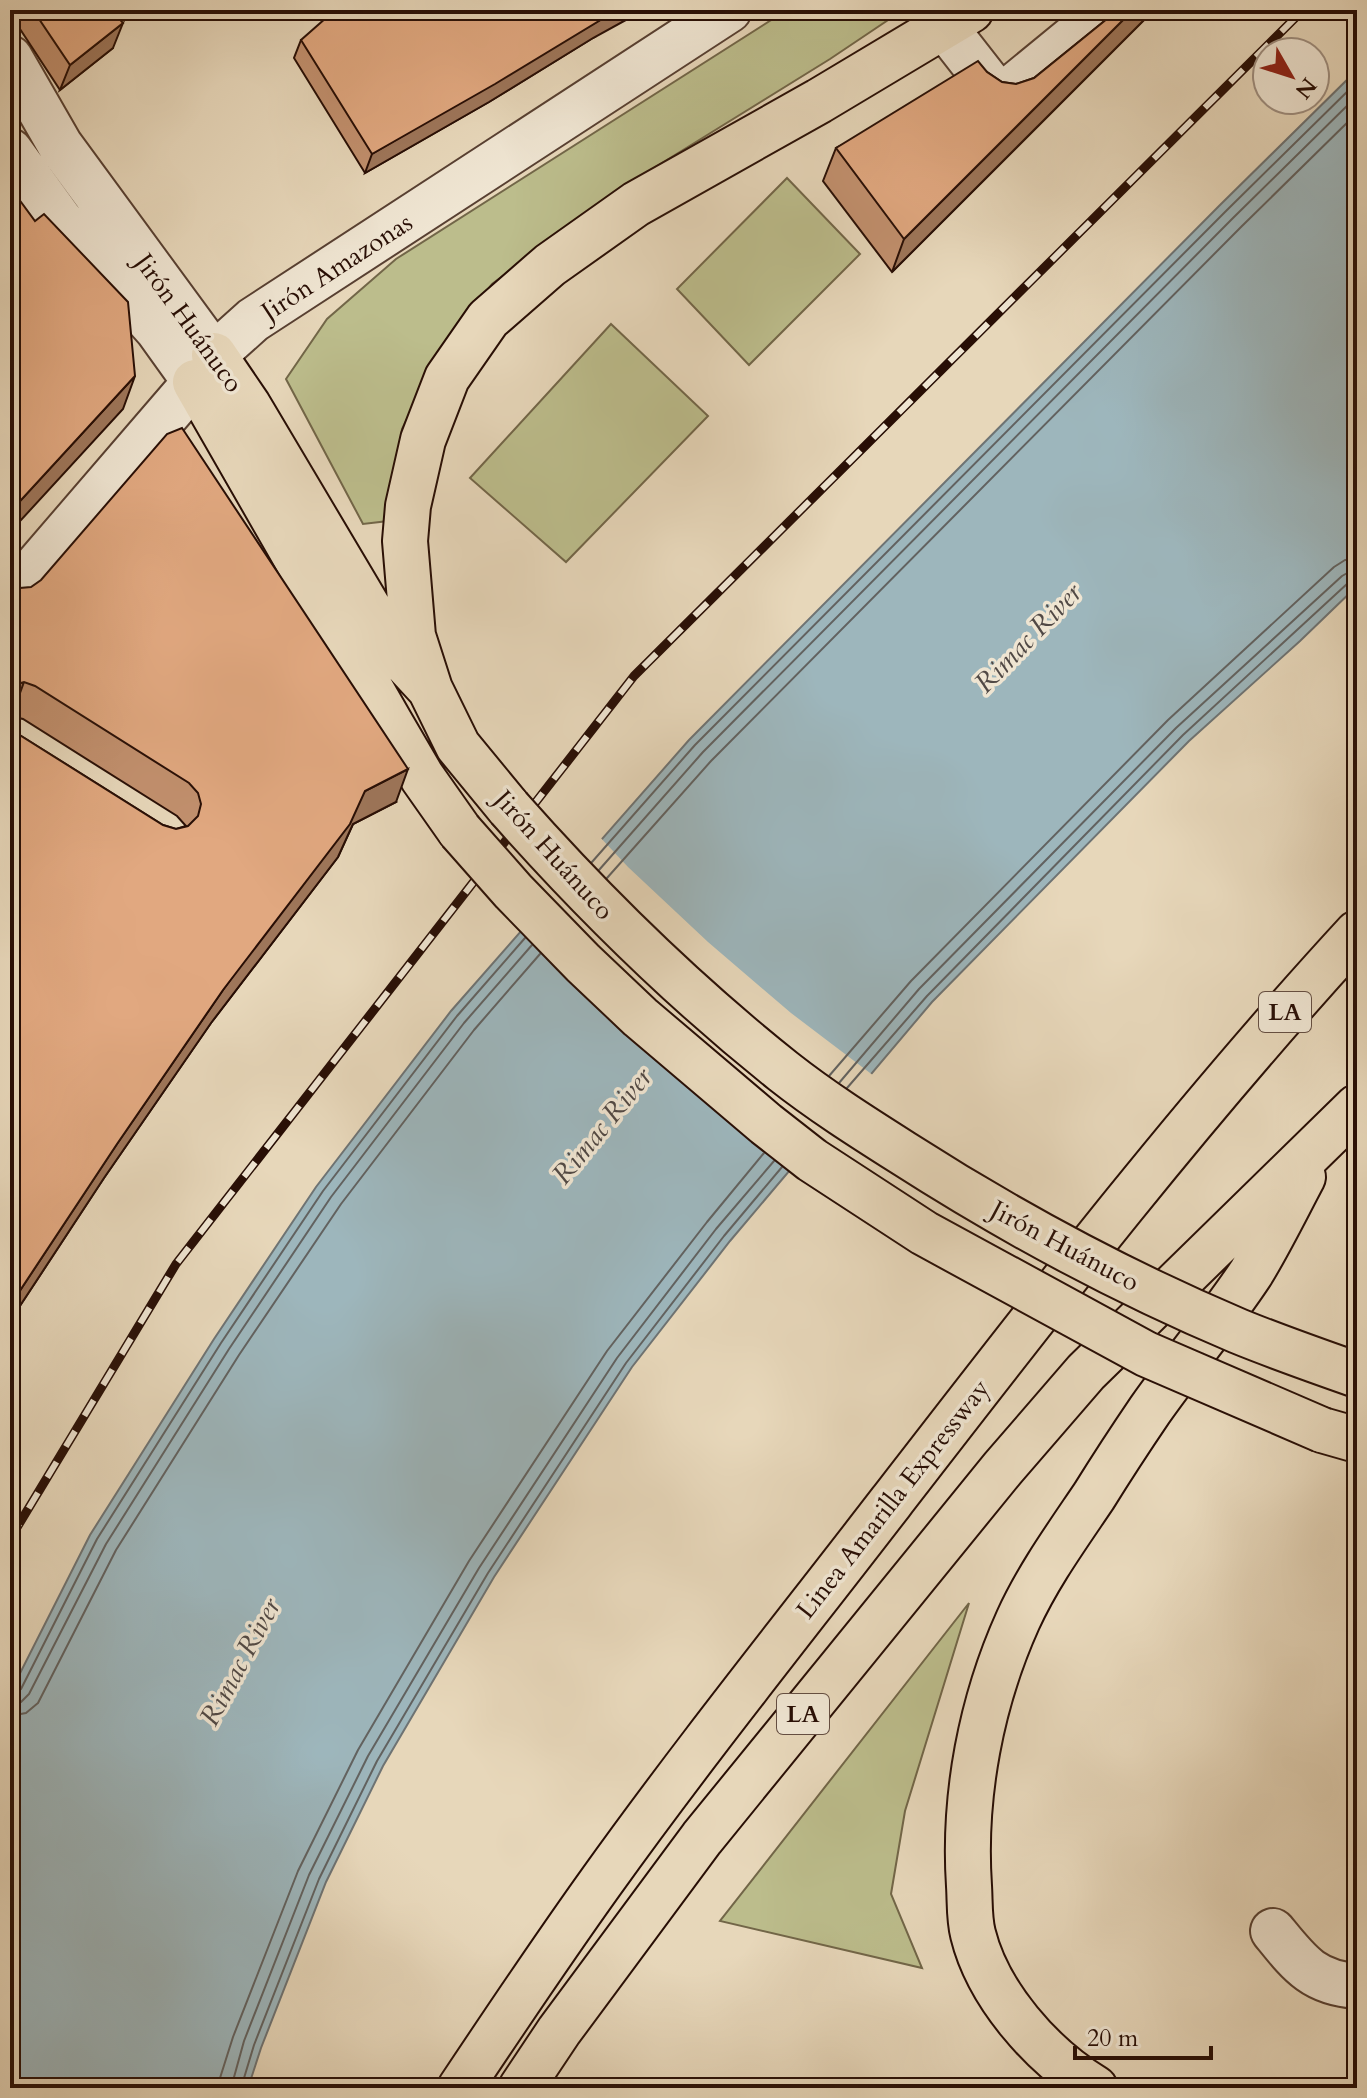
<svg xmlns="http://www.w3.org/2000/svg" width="1367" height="2098" viewBox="0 0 1367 2098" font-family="Cardo,serif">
	<rect width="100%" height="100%" fill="#e7d7ba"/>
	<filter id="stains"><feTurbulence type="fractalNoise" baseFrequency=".0025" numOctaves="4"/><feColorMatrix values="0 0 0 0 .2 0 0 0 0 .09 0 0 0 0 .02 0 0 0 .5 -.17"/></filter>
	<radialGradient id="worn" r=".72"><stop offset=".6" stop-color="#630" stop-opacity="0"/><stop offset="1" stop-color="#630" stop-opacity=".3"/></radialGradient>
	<!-- green -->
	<path fill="#bcbd8c" stroke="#726648" stroke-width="2" d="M 787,10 L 903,10 L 830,59 L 620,189 L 492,284 L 440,353 L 402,429 L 388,521 L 363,524 L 286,379 L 327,319 L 396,259 Z
		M 787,178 L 860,254 L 749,365 L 677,289 Z
		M 611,324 L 708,416 L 566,562 L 470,478 Z
		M 969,1603 L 905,1811 L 891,1894 L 922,1968 L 720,1921 Z"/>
	<!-- water -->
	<path fill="#9db6bc" stroke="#6e7373" stroke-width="2" d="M 1357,70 L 1357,586 L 1300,641 L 1189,741 L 932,1002 L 730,1241 L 632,1367 L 494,1577 L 383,1766 L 326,1882 L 261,2048 L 248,2088 L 10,2088 L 10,1693 L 90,1535 L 214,1339 L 316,1187 L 451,1011 L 689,740 L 1220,205 Z"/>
	<!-- pier -->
	<path fill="#e7d7ba" d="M 599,836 L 628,867 L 708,942 L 791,1013 L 874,1076 L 793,1172 L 715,1110 L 631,1036 L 521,924 Z"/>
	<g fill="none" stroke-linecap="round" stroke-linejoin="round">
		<!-- shore -->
		<path stroke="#626260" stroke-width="2" d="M 592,862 L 695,745 L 1226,211 L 1357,82
			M 599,870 L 703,752 L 1233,218 L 1357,96
			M 607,878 L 711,761 L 1241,227 L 1357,113
			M 829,1076 L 911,981 L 1168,720 L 1334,567 L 1345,560 L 1357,559
			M 839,1083 L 919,989 L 1176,728 L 1342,576 L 1349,572 L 1357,571
			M 847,1088 L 927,996 L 1183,735 L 1348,583 L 1357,581
			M 10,1694 L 16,1693 L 21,1689 L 97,1539 L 221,1343 L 323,1191 L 457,1016 L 525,938
			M 10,1704 L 21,1702 L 29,1694 L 106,1544 L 229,1349 L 331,1197 L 464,1023 L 532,945
			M 10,1716 L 26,1713 L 38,1703 L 116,1550 L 239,1355 L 341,1204 L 474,1030 L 540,954
			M 219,2088 L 220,2078 L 233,2037 L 298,1871 L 358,1750 L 469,1561 L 607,1351 L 707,1222 L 764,1153
			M 231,2088 L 244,2041 L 309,1875 L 368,1756 L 479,1568 L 617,1358 L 716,1229 L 774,1161
			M 241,2088 L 254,2045 L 319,1879 L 377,1761 L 488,1573 L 626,1363 L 724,1236 L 782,1167"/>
		<defs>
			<path id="minor" d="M 944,26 L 994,90 L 1000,93 L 1007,92 L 1107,10
				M 10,58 L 60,145 L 214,355
				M 10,151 L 60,220 L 157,329 L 195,382
				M 10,597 L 195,382 L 214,355 L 253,320 L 729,10
				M 1273,1931 C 1299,1963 1313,1983 1357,1986"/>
			<path id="major" d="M 214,355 L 248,405 L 393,649 L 430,689 L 458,746 L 509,808
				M 195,382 L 391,724 L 422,777 L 460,831
				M 430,689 L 413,636 L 405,541 L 408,506 L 423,440 L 447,378 L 488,319 L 550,265 L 636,204 L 819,101 L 971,10
				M 1322,1430 L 1357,1440"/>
			<path id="highway" d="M 460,2088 C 506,2019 553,1949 601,1882 C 694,1752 794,1628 891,1502 C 1041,1308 1191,1113 1357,933
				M 521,2088 L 559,2031 L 702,1838 L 1003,1468 L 1086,1372 L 1357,1107
				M 1095,2088 C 1042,2056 988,1995 973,1934 C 969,1919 970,1901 969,1886 C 963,1796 981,1702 1018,1620 C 1038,1576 1067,1536 1094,1496 C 1112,1467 1131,1438 1150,1410 C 1183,1363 1220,1320 1251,1273 C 1270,1242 1286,1209 1303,1177"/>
		</defs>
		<!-- minor casing -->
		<use href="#minor" stroke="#584032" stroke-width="48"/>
		<!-- major casing -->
		<use href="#major" stroke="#280e05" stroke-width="48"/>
		<!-- highway casing -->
		<use href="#highway" stroke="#280e05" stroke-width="48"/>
		<!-- minor -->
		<use href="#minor" stroke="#efe5d2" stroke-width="44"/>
		<!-- major -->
		<use href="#major" stroke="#e7d7ba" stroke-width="44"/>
		<!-- highway -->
		<use href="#highway" stroke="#e7d7ba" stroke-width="44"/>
		<defs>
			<path id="rail" d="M 10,1539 L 176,1264 L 634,676 L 1303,10"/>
		</defs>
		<!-- rail casing -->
		<use href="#rail" stroke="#280e05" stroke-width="9"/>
		<!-- rail -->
		<use href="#rail" stroke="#efe5d2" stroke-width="6" stroke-dasharray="18" stroke-linecap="butt"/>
		<defs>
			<path id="major-bridge" d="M 509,808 C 593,903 684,992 783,1071 C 821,1101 862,1127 903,1153 C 1009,1221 1122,1282 1238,1331 C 1277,1347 1317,1361 1357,1375
				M 460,831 L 513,891 L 583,963 L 640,1017 L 766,1124 L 812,1160 L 924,1233 L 1146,1354 L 1322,1430"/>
		</defs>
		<!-- major-bridge casing -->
		<use href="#major-bridge" stroke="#280e05" stroke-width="48" stroke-linecap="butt"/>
		<!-- major-bridge -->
		<use href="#major-bridge" stroke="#e7d7ba" stroke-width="44"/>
	</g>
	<!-- wall -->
	<path fill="#c2906e" stroke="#280e05" stroke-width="2" d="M 10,10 L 112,10 L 113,48 L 60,90 L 20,29 Z
		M 1118,10 L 1154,10 L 892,272 L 823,181 L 836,148 L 987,72 L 1002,82 L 1016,84 L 1034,78 Z
		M 593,38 L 489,102 L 365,173 L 294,58 L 301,40 Z
		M 10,603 L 396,802 L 353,824 L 338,857 L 211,1023 L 104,1178 L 10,1321 L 10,729 L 163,825 L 176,829 L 186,826 L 177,816 L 23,719 L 10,716 Z"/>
	<!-- shaded-wall -->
	<path fill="#9e765a" stroke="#280e05" stroke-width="2" d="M 617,10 L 644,10 L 593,38 L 489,102 L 365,173 L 372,154 Z
		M 1133,10 L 1154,10 L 892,272 L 904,239 Z
		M 123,23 L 113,48 L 60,90 L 70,65 Z
		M 135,376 L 123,409 L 10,532 L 10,512 Z
		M 24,682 L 12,715 L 10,716 L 10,686 Z
		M 408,769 L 396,802 L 353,824 L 338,857 L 211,1023 L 104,1178 L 10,1321 L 10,1318 L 19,1292 L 117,1144 L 223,990 L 365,791 Z"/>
	<!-- building -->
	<path fill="#e1a880" stroke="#280e05" stroke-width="2" d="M 33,10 L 112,10 L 123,23 L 70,65 Z
		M 335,10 L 617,10 L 495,84 L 372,154 L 301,40 Z
		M 1118,10 L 1133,10 L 904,239 L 836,148 L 978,61 L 987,72 L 1002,82 L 1016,84 L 1034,78 Z
		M 10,187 L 35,221 L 44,214 L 128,302 L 135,376 L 10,512 Z
		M 182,428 L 408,769 L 365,791 L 350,824 L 223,990 L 117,1144 L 19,1292 L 10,1286 L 10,729 L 163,825 L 176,829 L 188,826 L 198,816 L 201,804 L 198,793 L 189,783 L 35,686 L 24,682 L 10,686 L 10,603 L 20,588 L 31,587 L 41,580 L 167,434 Z"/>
	<g text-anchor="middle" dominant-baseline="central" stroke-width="7" stroke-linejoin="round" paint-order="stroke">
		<!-- shield labels -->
		<g fill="#efe5d2" stroke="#644e42" stroke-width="2">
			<rect x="1259" y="992" width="52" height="40" rx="6"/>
			<rect x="777" y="1694" width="52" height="40" rx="6"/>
		</g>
		<g font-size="24" font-weight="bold" fill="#280e05">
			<text x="1285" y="1012">LA</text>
			<text x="803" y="1714">LA</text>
		</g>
		<!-- street labels -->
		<g font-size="26" fill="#280e05" stroke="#efe5d2">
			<text transform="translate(337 267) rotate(-33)">Jirón Amazonas</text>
			<text transform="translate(189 323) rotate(54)">Jirón Huánuco</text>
			<text transform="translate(554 855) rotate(48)">Jirón Huánuco</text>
			<text transform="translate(1065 1246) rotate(28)">Jirón Huánuco</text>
			<text transform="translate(893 1499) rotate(-52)">Linea Amarilla Expressway</text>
		</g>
		<!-- water labels -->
		<g font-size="28" font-style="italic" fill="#514945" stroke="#efe5d2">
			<text transform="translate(1028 638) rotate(-46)">Rimac River</text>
			<text transform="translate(602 1126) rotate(-51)">Rimac River</text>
			<text transform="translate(240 1662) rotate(-62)">Rimac River</text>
		</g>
	</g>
	<!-- margin -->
	<rect width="1367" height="2098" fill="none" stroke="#e7d7ba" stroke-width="40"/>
	<rect x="12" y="12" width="1343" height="2074" fill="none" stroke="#280e05" stroke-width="4"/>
	<rect x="20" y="20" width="1327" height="2058" fill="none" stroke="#280e05" stroke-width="2"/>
	<!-- north arrow -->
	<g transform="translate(1291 76) rotate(129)"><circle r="38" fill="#efe5d2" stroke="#9f8f80" stroke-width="2"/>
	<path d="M0-6L14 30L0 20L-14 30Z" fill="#8f2418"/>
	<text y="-12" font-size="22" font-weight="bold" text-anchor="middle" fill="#280e05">N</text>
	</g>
	<!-- scale -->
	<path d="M1075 2046v12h136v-12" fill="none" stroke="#280e05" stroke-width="4"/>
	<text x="1087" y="2046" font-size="24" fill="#280e05" stroke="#efe5d2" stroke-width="6" paint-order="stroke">20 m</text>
	<rect width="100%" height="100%" filter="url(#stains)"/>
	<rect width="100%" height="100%" fill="url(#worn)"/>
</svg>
